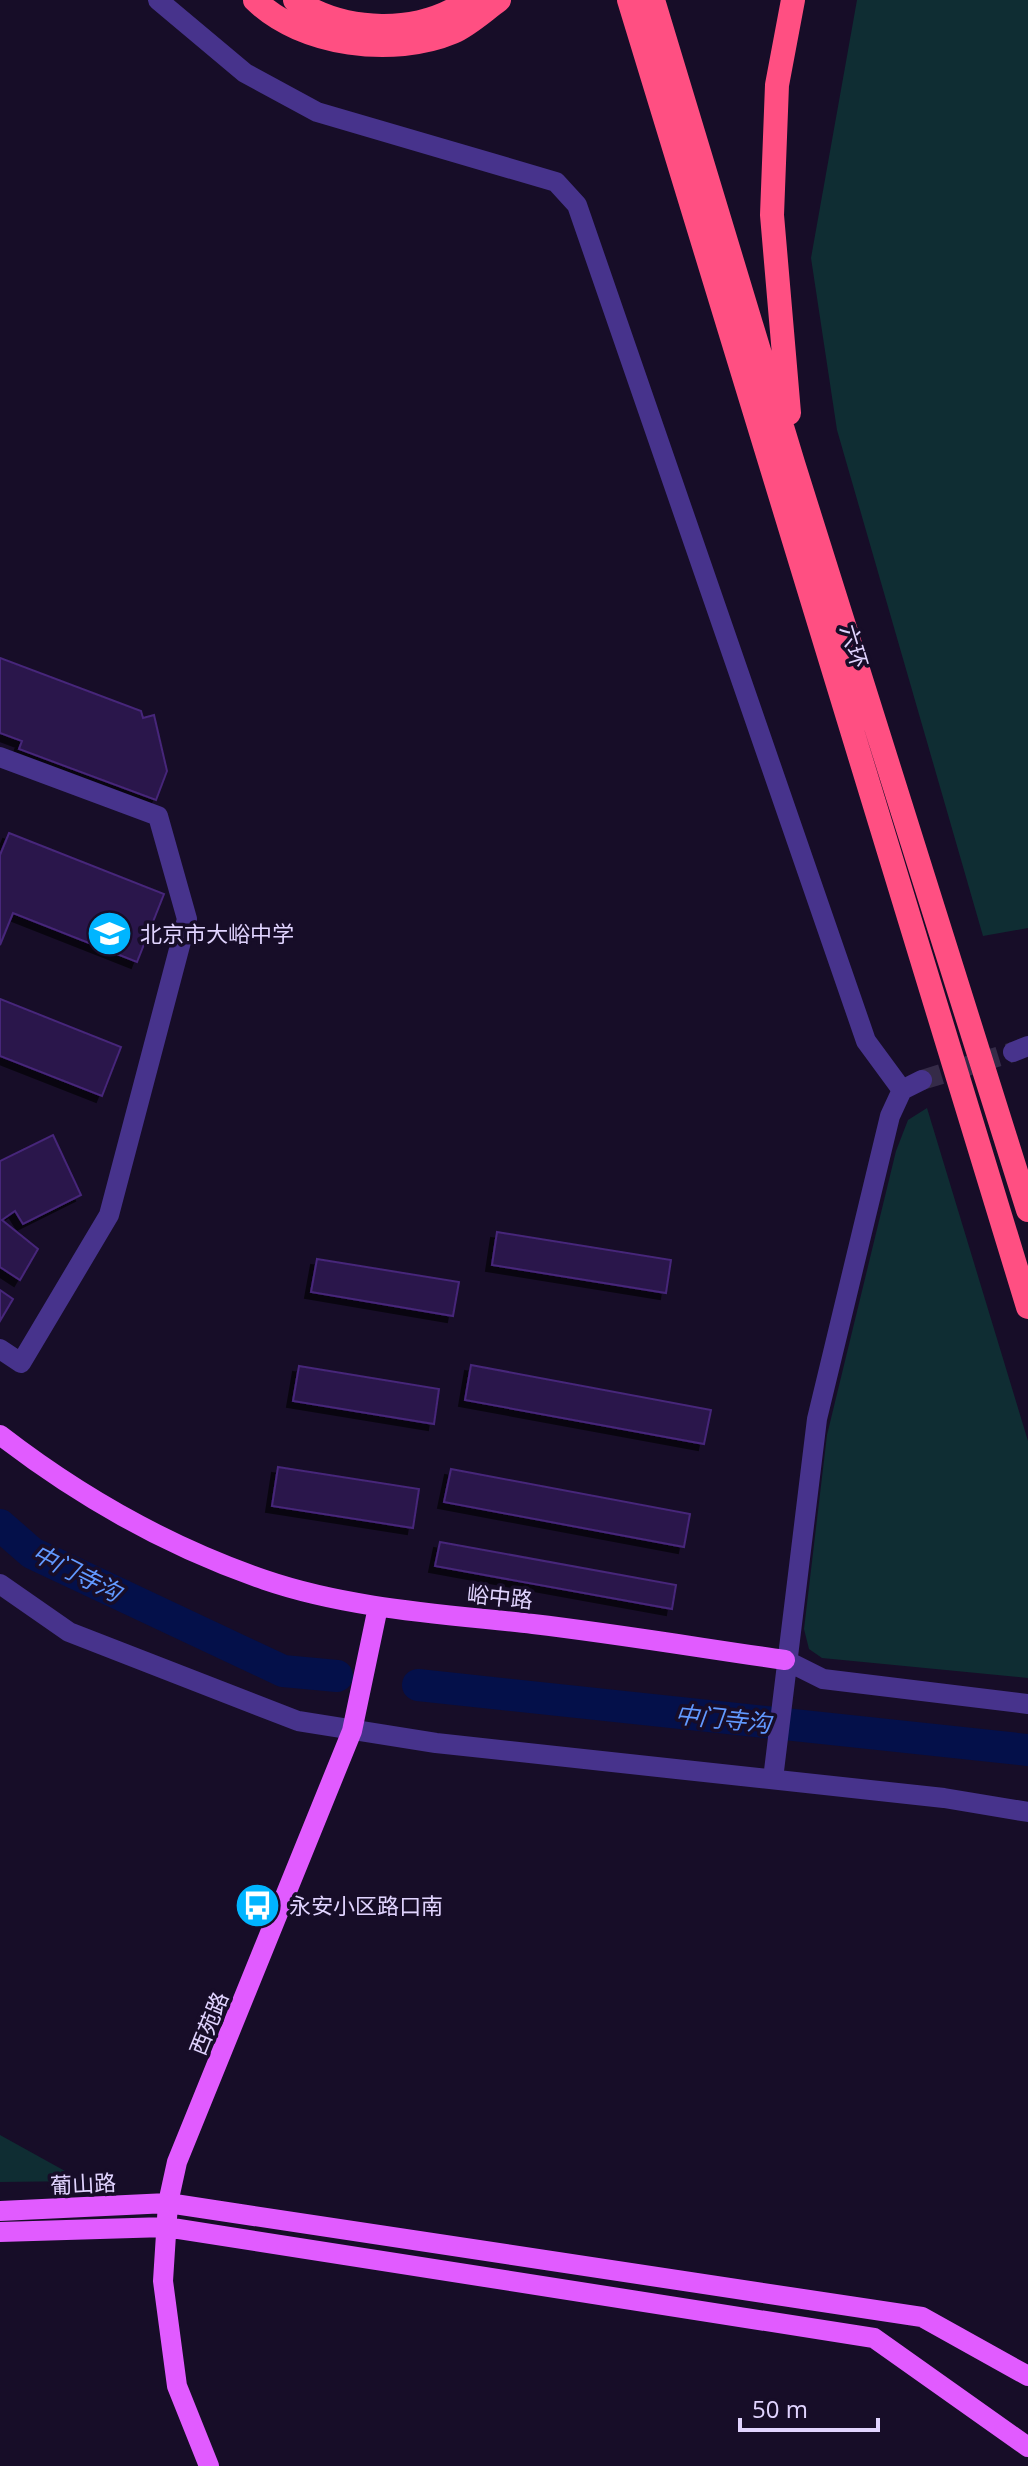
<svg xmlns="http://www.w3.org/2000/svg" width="1028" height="2466" viewBox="0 0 1028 2466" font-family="'Open Sans','Noto Sans SC',sans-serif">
	<defs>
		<filter id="shadow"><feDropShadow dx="-6" dy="6" stdDeviation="0" flood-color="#0009"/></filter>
	</defs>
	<rect width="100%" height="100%" fill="#170d28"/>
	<!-- green -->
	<path fill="#0f2d33" d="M 857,0 L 1028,0 L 1028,928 L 983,936 L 837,430 L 811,258 Z
		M 927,1108 L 1028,1441 L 1028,1678 L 822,1658 L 809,1649 L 804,1629 L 827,1435 L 896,1151 L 908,1120 Z
		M 0,2135 L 83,2181 L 0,2182 Z"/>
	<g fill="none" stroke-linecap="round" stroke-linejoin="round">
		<!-- river -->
		<path stroke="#04104a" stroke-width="32" d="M 0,1525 L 32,1553 L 283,1671 L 337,1676
			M 418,1685 L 1028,1750"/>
	</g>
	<!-- building -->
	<path fill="#2b174b" stroke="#46267a" stroke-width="2" filter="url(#shadow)" d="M 0,658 L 141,711 L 143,718 L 154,715 L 167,771 L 156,800 L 19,749 L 22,741 L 0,733 Z
		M 9,833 L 164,894 L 137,962 L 13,913 L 0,945 L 0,855 Z
		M 0,999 L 121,1047 L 102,1096 L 0,1056 Z
		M 53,1135 L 81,1195 L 23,1224 L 15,1211 L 2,1220 L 38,1249 L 20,1280 L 0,1267 L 0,1161 Z
		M 497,1232 L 671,1260 L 666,1293 L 492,1265 Z
		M 317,1259 L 459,1282 L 453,1316 L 311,1292 Z
		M 0,1290 L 13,1299 L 0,1321 Z
		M 471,1365 L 711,1410 L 704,1444 L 465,1400 Z
		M 299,1366 L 439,1389 L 434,1424 L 293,1401 Z
		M 278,1467 L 419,1489 L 413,1528 L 272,1506 Z
		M 451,1469 L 690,1514 L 684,1547 L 444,1502 Z
		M 440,1542 L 676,1585 L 672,1609 L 435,1566 Z"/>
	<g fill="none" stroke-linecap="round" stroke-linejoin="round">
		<!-- minor-tunnel -->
		<path stroke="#352b48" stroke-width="20" stroke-dasharray="20 10" stroke-linecap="butt" d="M 922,1080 L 1013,1052"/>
		<!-- minor -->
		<path stroke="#47338c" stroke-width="20" d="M 158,0 L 245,73 L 317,112 L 556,182 L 577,205 L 866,1041 L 902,1090
			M 0,757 L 158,816 L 187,919 L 109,1215 L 21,1363 L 0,1349
			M 1013,1052 L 1028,1046
			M 0,1584 L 69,1632 L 298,1721 L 436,1743 L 944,1798 L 1028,1812
			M 785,1660 L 823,1679 L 1028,1704
			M 773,1779 L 817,1419 L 890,1116 L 902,1090 L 922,1080"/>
		<!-- major -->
		<path stroke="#e15bff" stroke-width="20" d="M 0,1435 C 79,1496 169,1547 265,1580 C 350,1609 444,1614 533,1624 C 618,1634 701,1648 785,1660
			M 0,2211 L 168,2203 L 922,2317 L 1028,2376
			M 0,2232 L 166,2227 L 874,2338 L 1028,2447
			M 209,2466 L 177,2386 L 163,2281 L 168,2203 L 177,2162 L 352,1731 L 378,1607"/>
		<!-- highway -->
		<path stroke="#ff4f82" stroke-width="24" d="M 255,0 C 302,46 394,57 453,32 C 469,25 485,10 499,0
			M 295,0 C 344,33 419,36 469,0
			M 629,0 L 1028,1307
			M 653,0 L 793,463 L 1028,1210
			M 789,413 L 772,215 L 777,85 L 793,0"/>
	</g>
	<!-- icons -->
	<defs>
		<symbol id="school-disc" viewBox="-11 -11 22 22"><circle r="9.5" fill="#00b5ff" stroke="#170d28"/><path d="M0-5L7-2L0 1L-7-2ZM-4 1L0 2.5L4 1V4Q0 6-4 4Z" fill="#fff"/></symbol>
		<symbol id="bus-disc" viewBox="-11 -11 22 22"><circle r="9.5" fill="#00b5ff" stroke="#170d28"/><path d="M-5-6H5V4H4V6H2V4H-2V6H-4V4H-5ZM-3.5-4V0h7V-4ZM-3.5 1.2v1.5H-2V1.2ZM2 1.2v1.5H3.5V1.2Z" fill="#fff"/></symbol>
	</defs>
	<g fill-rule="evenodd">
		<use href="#school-disc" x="84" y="908" width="51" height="51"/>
		<use href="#bus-disc" x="232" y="1880" width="51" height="51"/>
	</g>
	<g text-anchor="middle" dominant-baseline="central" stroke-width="7" stroke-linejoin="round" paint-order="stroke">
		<!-- street labels -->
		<g font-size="22" fill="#e1d4ff" stroke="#170d28">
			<text transform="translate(855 646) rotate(73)">六环</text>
			<text transform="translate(500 1596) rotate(6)">峪中路</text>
			<text transform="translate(208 2023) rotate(-68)">西苑路</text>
			<text transform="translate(83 2183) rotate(-3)">葡山路</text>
		</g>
		<!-- poi labels -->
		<g font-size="22" fill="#e1d4ff" stroke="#170d28" text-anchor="start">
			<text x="140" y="933">北京市大峪中学</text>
			<text x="289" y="1905">永安小区路口南</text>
		</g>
		<!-- water labels -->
		<g font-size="24" font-style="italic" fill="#6299ff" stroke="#170d28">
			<text transform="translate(77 1572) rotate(27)">中门寺沟</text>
			<text transform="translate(723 1718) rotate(6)">中门寺沟</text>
		</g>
	</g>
	<!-- scale -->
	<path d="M740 2418v12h138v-12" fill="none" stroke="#e1d4ff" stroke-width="4"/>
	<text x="752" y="2418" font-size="24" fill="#e1d4ff" stroke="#170d28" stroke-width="6" paint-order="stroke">50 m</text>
</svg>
